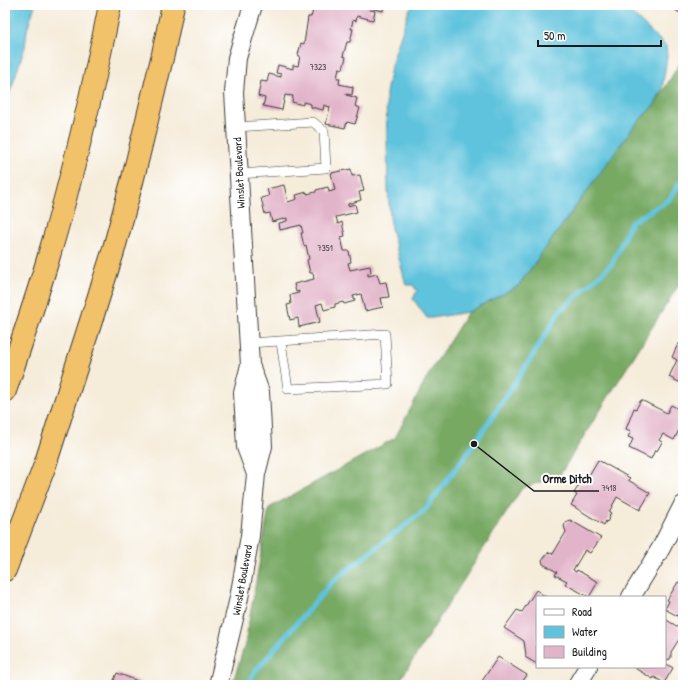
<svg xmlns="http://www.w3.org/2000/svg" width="688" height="690" viewBox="0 0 688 690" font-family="'Patrick Hand',sans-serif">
	<rect width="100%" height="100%" fill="#fff"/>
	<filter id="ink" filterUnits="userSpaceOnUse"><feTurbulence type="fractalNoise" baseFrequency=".025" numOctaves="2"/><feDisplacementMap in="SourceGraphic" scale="8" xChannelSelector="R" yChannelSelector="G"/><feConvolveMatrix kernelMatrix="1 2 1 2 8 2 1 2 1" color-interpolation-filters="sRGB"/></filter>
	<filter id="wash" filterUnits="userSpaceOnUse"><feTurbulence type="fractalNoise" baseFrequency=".012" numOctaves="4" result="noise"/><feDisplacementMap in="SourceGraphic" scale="16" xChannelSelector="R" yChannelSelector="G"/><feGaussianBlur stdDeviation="0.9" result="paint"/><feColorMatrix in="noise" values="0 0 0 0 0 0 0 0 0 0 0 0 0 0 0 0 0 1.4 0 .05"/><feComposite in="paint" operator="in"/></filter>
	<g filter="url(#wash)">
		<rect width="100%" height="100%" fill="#f5ecda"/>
		<!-- forest -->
		<path fill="#77a964" stroke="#4a6240" d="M 683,58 L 683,278 L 559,476 L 522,488 L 397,685 L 232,685 L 245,644 L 269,508 L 395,438 L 430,372 L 468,312 L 518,286 L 634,126 L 655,104 Z"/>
		<!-- water -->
		<path fill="#5fc3dd" stroke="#3e707c" d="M 5,5 L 35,5 L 27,30 L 25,47 L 7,101 L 7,109 L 5,115 Z
			M 413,5 L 623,5 L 666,46 L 667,57 L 662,90 L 655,104 L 634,126 L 518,286 L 468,312 L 432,318 L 427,318 L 413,299 L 417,291 L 413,285 L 406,285 L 391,228 L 388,190 L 386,93 L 392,62 L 409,10 Z"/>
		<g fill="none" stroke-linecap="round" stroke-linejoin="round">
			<!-- stream -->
			<path stroke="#5fc3dd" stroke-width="5" d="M 249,685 L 253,674 L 333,581 L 425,510 L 474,444 L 530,360 L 560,311 L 612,264 L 631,222 L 669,200 L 683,178"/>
		</g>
		<g id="blocks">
			<!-- building -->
			<path fill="#e2b4c9" d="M 311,5 L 384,5 L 383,11 L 370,8 L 369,10 L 375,11 L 373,20 L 357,16 L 356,21 L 353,20 L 351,29 L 353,29 L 350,42 L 347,42 L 343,56 L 346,57 L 343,69 L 339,68 L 337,78 L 340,78 L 339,84 L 353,87 L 352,95 L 346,94 L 346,95 L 357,98 L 355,106 L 360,108 L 355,124 L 347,122 L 345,128 L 326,124 L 330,107 L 324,105 L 323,110 L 311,107 L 311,104 L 303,102 L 303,105 L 292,102 L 293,96 L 285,95 L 282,110 L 263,106 L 265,98 L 258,96 L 261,81 L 267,82 L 269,74 L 281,77 L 281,74 L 276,73 L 278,65 L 293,69 L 293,65 L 298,66 L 300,56 L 298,55 L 301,43 L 304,44 L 308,17 L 311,17 L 314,7 L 311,6 Z
				M 667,5 L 683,5 L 683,7 L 680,13 Z
				M 351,169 L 352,176 L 360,175 L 364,191 L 359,192 L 361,200 L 348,204 L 348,206 L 355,204 L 357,212 L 336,217 L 338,224 L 342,222 L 345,236 L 341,237 L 344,251 L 349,251 L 351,262 L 348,263 L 350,270 L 370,266 L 371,272 L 368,273 L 368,276 L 377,274 L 380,283 L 386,282 L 389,297 L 381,298 L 383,307 L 365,311 L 361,294 L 353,296 L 355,301 L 344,304 L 343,302 L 335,304 L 335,307 L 324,310 L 322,303 L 316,305 L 320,322 L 299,327 L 298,318 L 290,320 L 287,305 L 291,304 L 290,295 L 299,293 L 299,291 L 296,292 L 294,284 L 314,279 L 313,273 L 310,273 L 307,260 L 309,259 L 306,245 L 304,246 L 301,233 L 303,233 L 301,225 L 280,230 L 279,223 L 287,221 L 287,218 L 272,222 L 270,213 L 265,214 L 261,198 L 269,196 L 267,189 L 284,185 L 288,202 L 297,199 L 296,195 L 307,192 L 307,194 L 316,192 L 316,190 L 328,187 L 329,192 L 335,190 L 331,173 Z
				M 678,344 L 683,346 L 683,384 L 669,377 L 677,360 L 672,357 Z
				M 641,400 L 667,413 L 671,405 L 683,411 L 683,422 L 674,440 L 663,434 L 659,440 L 662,442 L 657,451 L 655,450 L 651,459 L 629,448 L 633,439 L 628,437 L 631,431 L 626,429 L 634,408 L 636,409 Z
				M 598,460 L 630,478 L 628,480 L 650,493 L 640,510 L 617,497 L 609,512 L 611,513 L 609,516 L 610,517 L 607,522 L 606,521 L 604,525 L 571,505 L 577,495 L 574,493 L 581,482 L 584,484 Z
				M 570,520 L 601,538 L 590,553 L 585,550 L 573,570 L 576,572 L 577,570 L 598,582 L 589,597 L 565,584 L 567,581 L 555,575 L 557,572 L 543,564 L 542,560 L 549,552 L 553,554 L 566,532 L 564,526 L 567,521 Z
				M 678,582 L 683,584 L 683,616 L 681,618 L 665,609 L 669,601 L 667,600 Z
				M 536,590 L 546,597 L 537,597 L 537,664 L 525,657 L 526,655 L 524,641 L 504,628 L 517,610 L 522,612 Z
				M 665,619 L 683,630 L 683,633 L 671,652 L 671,657 L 670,659 L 665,660 Z
				M 498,657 L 527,675 L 520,685 L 482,685 L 480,684 Z
				M 665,663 L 673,668 L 664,683 L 654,677 L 653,679 L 633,667 L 665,667 Z
				M 117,673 L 143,683 L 142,685 L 112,685 Z"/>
		</g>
	</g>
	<g filter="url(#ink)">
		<use href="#blocks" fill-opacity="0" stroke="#3d3b38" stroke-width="1"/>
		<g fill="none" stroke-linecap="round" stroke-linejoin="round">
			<defs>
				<path id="service" d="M 236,127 L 313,122 L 324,131 L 326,168 L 239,174
					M 249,343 L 385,334 L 388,384 L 288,389 L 281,342"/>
				<path id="minor" d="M 253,5 L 237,58 L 234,92 L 250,365 L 243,393 L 246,447 L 256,474
					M 631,597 L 661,548 L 683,505
					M 218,685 L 239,598 L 250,536 L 256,474 L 263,446 L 260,392 L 250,365
					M 577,685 L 588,667"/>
				<path id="motorway" d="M 5,391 C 20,347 35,303 48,259 C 73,175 93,90 110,5
					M 5,570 L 45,465 L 113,252 L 133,178 L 163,54 L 173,5"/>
			</defs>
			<!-- service casing -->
			<use href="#service" stroke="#3d3b38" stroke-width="10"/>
			<!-- minor casing -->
			<use href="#minor" stroke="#3d3b38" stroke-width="20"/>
			<!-- motorway casing -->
			<use href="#motorway" stroke="#3d3b38" stroke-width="24"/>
			<!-- service -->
			<use href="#service" stroke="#fff" stroke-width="9"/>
			<!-- minor -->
			<use href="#minor" stroke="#fff" stroke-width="18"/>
			<!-- motorway -->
			<use href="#motorway" stroke="#f2c26a" stroke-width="22"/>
		</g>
	</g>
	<g text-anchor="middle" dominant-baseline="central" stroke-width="4" stroke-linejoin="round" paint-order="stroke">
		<!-- number labels -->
		<g font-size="9" fill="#4e4247">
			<text x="318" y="67">7323</text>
			<text x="325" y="248">7351</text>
			<text x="609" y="488">7418</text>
		</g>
		<!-- street labels -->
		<g font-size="11" fill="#1c1c1c" stroke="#fff">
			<text transform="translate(239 173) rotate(-93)">Winslet Boulevard</text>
			<text transform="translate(242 580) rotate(-80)">Winslet Boulevard</text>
		</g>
	</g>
	<!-- callouts -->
	<path fill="none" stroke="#1c1c1c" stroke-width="1.5" d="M474 444L534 491H599"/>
	<circle fill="#1c1c1c" stroke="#fff" stroke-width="1.5" cx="474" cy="444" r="4"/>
	<g font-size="12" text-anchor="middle" font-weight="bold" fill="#1c1c1c" stroke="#fff" stroke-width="4" stroke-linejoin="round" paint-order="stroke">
		<text x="567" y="483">Orme Ditch</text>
	</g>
	<!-- margin -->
	<rect width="688" height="690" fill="none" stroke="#fff" stroke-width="20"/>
	<!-- legend -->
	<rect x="536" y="596" width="130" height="72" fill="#ffffff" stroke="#a4a4a4"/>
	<rect x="544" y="609" width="20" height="6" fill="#ffffff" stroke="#a4a4a4"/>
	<text x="572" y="616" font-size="12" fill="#1c1c1c">Road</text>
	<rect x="544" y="626" width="20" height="12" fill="#5fc3dd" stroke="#a4a4a4"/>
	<text x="572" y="636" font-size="12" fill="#1c1c1c">Water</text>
	<rect x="544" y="646" width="20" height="12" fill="#e2b4c9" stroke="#a4a4a4"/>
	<text x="572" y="656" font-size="12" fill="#1c1c1c">Building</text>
	<!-- scale -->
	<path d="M538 40v6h123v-6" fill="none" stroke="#1c1c1c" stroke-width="2"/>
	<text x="544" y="40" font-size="12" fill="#1c1c1c" stroke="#ffffff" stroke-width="3" paint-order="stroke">50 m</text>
</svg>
